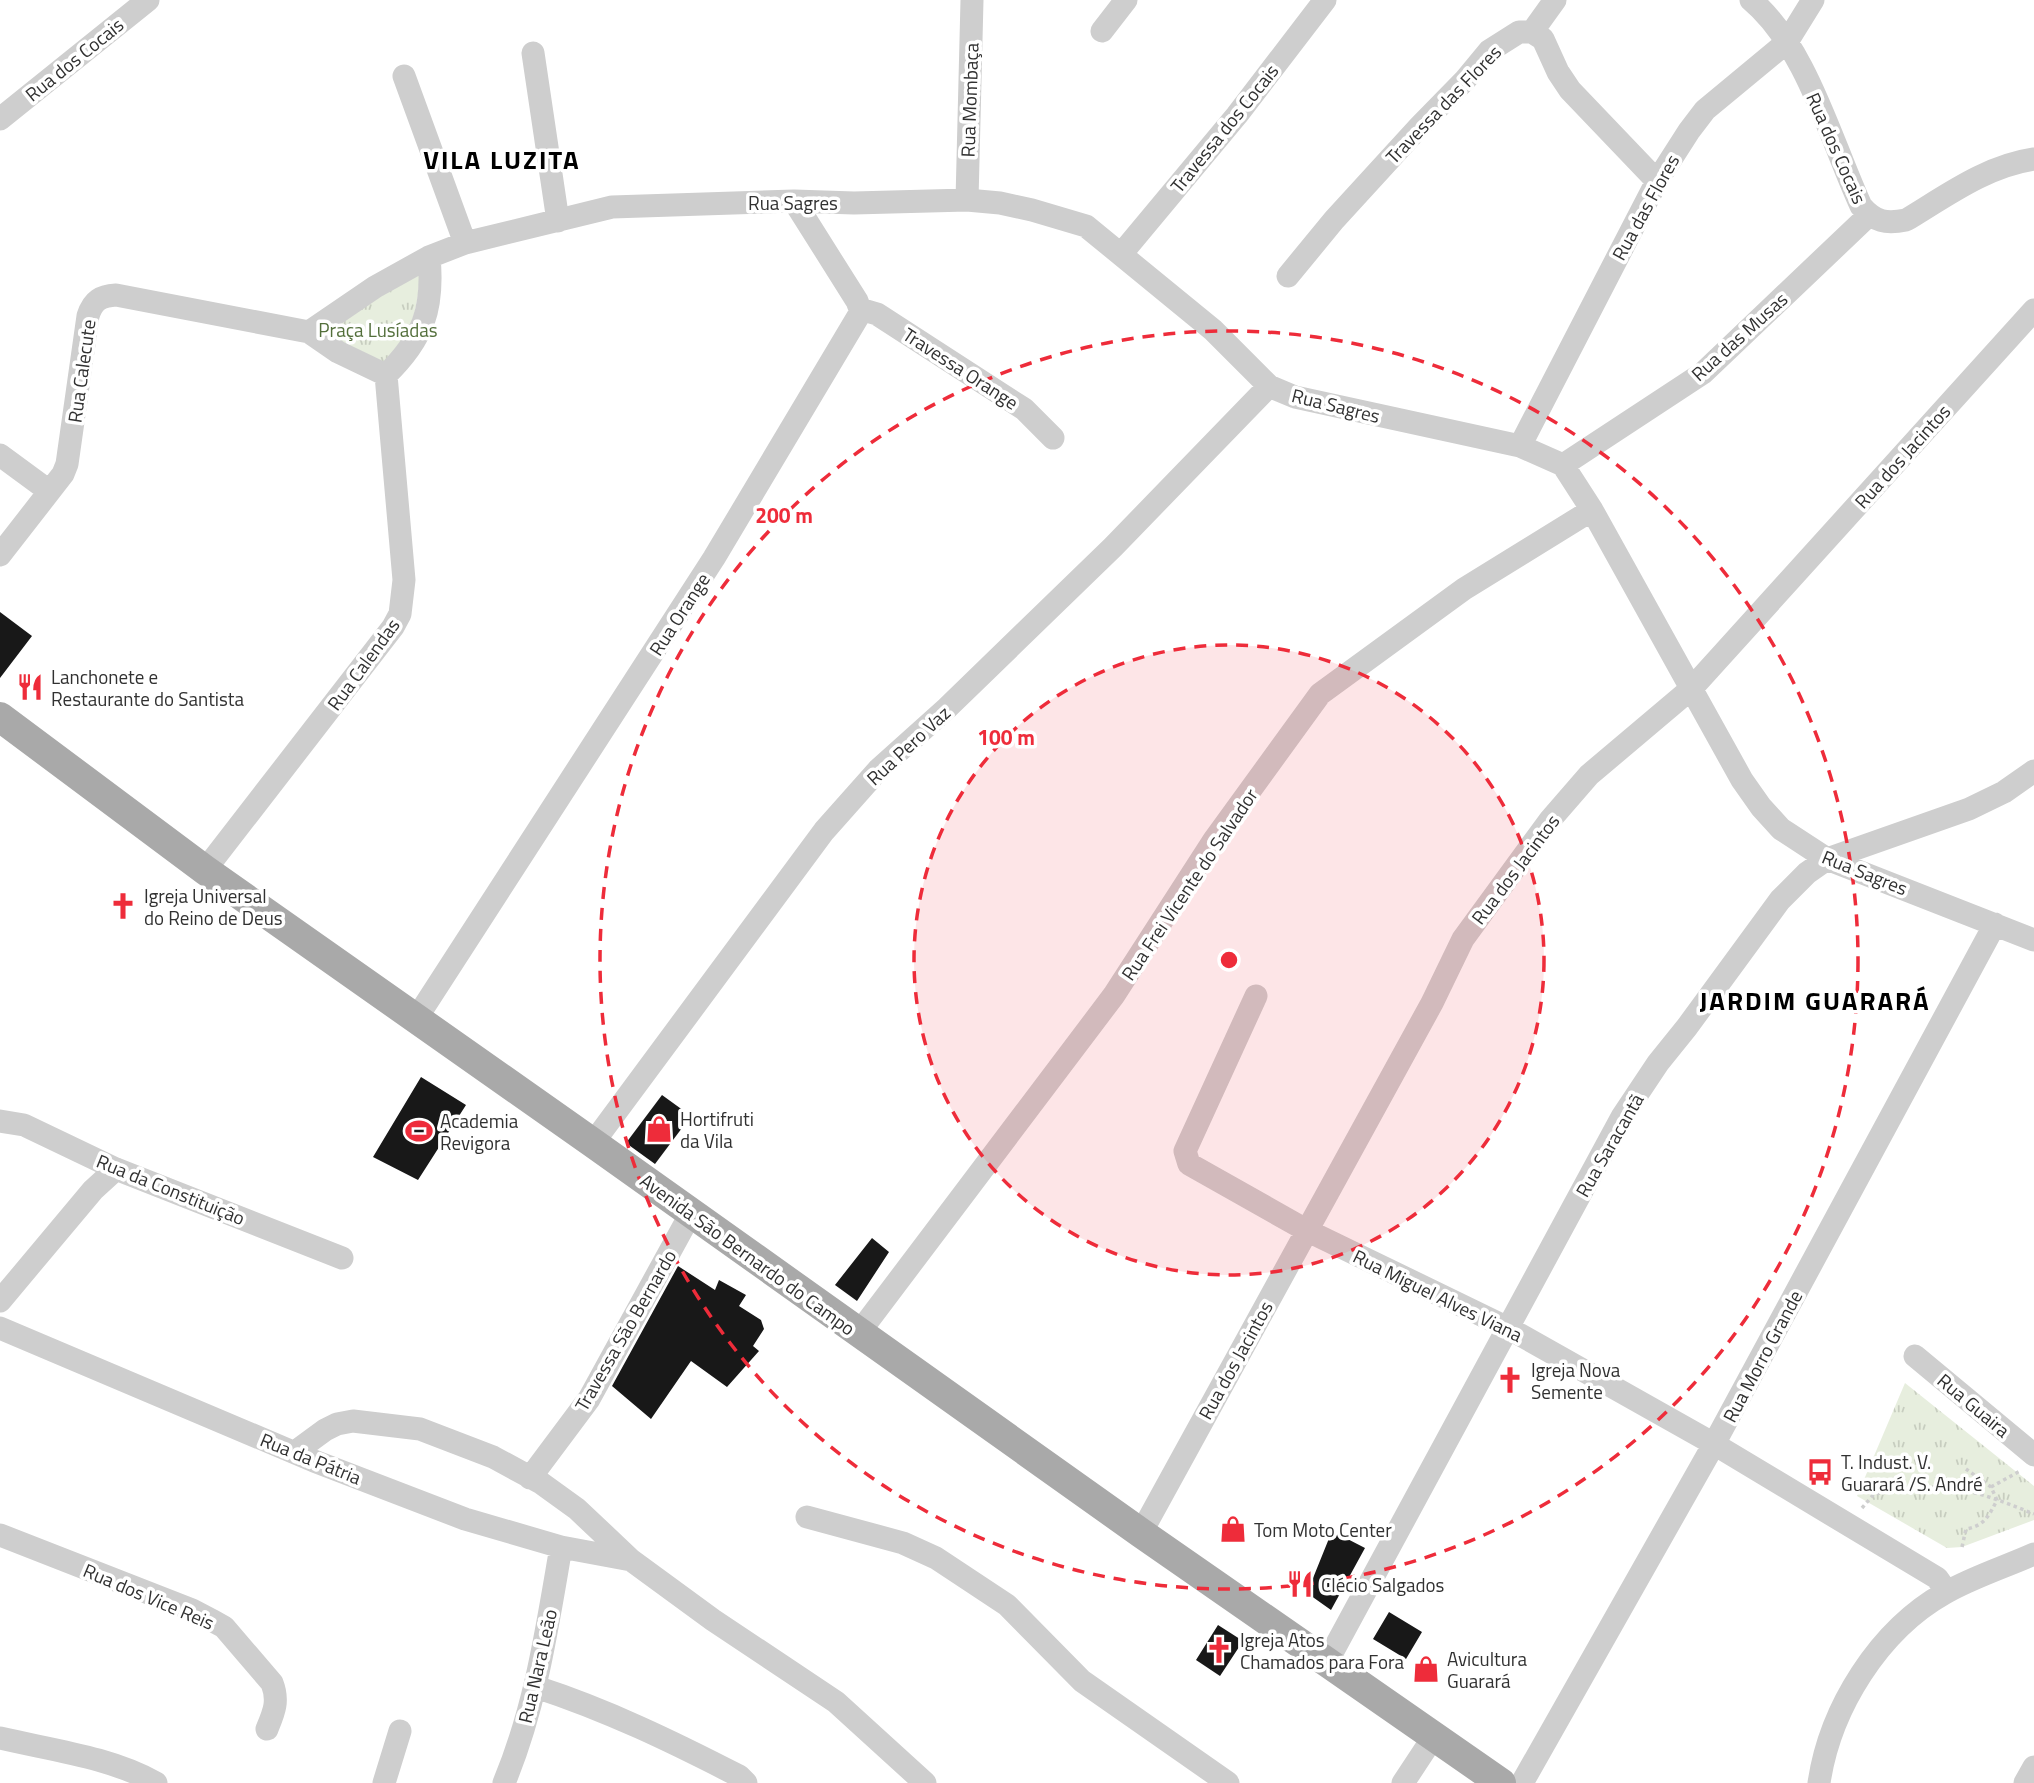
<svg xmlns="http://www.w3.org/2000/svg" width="2034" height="1783" viewBox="0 0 2034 1783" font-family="'Titillium Web',sans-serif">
	<defs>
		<pattern id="park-tufts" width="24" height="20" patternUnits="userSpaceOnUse" patternTransform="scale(1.75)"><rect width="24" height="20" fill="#e7eede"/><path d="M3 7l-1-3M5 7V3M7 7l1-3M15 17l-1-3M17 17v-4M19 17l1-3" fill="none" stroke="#c7cdbf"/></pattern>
	</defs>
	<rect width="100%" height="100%" fill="#fff"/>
	<!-- park -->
	<path fill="url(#park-tufts)" d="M 420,274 C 417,313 412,335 384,362 L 344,343 L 328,332 L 381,296 Z
		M 1905,1383 L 2034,1486 L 2034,1520 L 1962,1547 L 1947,1548 L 1857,1496 Z"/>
	<!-- building -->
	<path fill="#181818" d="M 0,612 L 32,636 L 0,678 Z
		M 421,1077 L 466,1105 L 418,1180 L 373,1157 Z
		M 662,1095 L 691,1116 L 655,1164 L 626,1143 Z
		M 872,1238 L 889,1252 L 857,1301 L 835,1285 Z
		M 678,1266 L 715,1290 L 719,1280 L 746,1295 L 739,1306 L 761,1320 L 764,1329 L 753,1346 L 759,1351 L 727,1387 L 691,1361 L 651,1419 L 612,1386 Z
		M 1332,1531 L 1365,1548 L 1331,1610 L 1307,1593 Z
		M 1389,1612 L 1422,1632 L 1406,1659 L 1373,1639 Z
		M 1218,1625 L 1243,1641 L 1220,1676 L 1196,1660 Z"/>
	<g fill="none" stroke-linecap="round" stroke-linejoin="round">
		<!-- path -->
		<path stroke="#cecece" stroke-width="3.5" stroke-dasharray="3.5 3.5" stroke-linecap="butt" d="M 1991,1487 L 2020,1471
			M 1862,1508 L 1874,1494 C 1900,1490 1930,1484 1956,1489 C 1983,1493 2009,1504 2034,1514
			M 1962,1547 L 1966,1529 C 1984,1526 1989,1516 1997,1500 L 1991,1487 L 1966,1469"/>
		<!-- minor -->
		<path stroke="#cecece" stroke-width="23" d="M 1751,0 C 1806,46 1831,141 1861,206 C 1875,222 1886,224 1906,220 C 1946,196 1986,166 2034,159
			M 1102,31 L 1126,0
			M 1532,32 L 1555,0
			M 533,53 L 558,221
			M 404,76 L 465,243
			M 0,119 L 148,0
			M 967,200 L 972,0
			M 1122,253 L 1237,115 L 1325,0
			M 1288,276 L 1334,220 L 1420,126 L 1465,80 L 1489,51 L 1519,32 L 1532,32 L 1543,39 L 1558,72 L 1570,90 L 1657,181
			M 860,309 L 877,314 L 1024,409 L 1053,438
			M 309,332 L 375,287 L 429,257 L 465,243 L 612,207 L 794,201 L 854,203 L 967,200 L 1000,203 L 1032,210 L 1086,226 L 1213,330 L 1269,386 L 1295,397 L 1520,446 L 1563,465 L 1592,510 L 1742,780 L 1761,807 L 1781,829 L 1827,859 L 2034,940
			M 386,375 C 423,339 434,309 429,257
			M 1520,446 L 1657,181 L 1689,131 L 1705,110 L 1787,42 L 1813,0
			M 0,455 L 49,491
			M 1563,465 L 1703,373 L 1869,215
			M 0,555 L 63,474 L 67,464 L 88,316 C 93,300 101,296 116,295 L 309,332 L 338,352 L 386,375
			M 205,870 L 393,627 L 400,614 L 404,580 L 386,375
			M 1256,996 L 1185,1151 L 1189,1164 L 1306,1230 L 1508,1328 L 1714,1444 L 1937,1578 L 1947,1592
			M 416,1019 L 714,558 L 859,315 L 860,309 L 857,301 L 794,201
			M 0,1121 L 24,1125 L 116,1169 L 342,1258
			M 593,1143 L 824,831 L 879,769 L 947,708 L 1113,547 L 1269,386
			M 0,1301 L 93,1190 L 116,1169
			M 0,1328 L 314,1461 L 465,1519 L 561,1547 L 631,1560
			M 858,1334 L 1114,995 L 1214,840 L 1320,694 L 1464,589 L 1592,510
			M 1915,1356 L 2034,1455
			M 295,1452 L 325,1430 L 337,1424 L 353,1421 L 420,1429 L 493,1457 L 541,1483 L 577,1509 L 631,1560 L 713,1620 L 836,1702 L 925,1783
			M 530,1478 L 589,1399 L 691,1213
			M 807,1517 L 903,1543 L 936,1558 L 1007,1605 L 1082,1681 L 1228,1783
			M 1141,1533 L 1432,1003 L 1463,939 L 1550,820 L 1589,775 L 1692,688 L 2034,310
			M 0,1535 L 192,1610 L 213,1621 L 224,1627 L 272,1683 C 279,1701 274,1712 267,1729
			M 1327,1662 L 1622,1117 L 1658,1063 L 1687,1027 L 1780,900 L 1807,873 L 1827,859 L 1969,809 L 2004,792 L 2034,771
			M 536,1687 C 607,1710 673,1742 739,1776 L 746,1783
			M 0,1738 C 51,1750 110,1757 156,1783
			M 384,1783 L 400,1731
			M 504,1783 C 536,1706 547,1628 561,1547
			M 1403,1783 L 1434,1736
			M 1522,1783 L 1714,1444 L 1995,924
			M 1819,1783 C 1830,1708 1879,1630 1945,1593 C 1973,1577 2005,1567 2034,1554
			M 2025,1783 L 2034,1767"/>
		<!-- major -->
		<path stroke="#a9a9a9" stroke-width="30" d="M 0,717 L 205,870 L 593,1143 L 1141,1533 L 1501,1783"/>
	</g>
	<!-- distance rings -->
	<circle cx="1229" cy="960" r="315" fill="#ee2c3a" fill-opacity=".12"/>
	<g fill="none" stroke="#ee2c3a" stroke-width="3.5" stroke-dasharray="12 9">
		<circle cx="1229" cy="960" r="315"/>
		<circle cx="1229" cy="960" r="629"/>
	</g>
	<!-- icons -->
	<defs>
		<symbol id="restaurant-bare" viewBox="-9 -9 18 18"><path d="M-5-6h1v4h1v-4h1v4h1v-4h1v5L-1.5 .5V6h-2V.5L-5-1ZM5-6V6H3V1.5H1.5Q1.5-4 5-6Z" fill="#ee2c3a" stroke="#fff" stroke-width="2.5" paint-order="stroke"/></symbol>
		<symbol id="church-bare" viewBox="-9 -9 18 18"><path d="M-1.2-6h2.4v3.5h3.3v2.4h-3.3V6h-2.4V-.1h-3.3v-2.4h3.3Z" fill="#ee2c3a" stroke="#fff" stroke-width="2.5" paint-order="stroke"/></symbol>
		<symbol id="shop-bare" viewBox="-9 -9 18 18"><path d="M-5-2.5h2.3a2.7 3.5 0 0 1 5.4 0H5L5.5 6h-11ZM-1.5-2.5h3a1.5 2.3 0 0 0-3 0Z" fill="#ee2c3a" stroke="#fff" stroke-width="2.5" paint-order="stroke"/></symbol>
		<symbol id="stadium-bare" viewBox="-9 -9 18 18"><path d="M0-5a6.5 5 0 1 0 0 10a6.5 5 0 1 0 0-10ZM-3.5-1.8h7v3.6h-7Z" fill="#ee2c3a" stroke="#fff" stroke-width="2.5" paint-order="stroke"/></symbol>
		<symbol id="bus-bare" viewBox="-9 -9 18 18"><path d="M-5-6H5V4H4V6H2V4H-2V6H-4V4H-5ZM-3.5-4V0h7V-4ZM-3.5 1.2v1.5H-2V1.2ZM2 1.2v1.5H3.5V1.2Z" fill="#ee2c3a" stroke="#fff" stroke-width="2.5" paint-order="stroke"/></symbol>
	</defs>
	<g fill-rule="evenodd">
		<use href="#restaurant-bare" x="11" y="668" width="38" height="38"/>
		<use href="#church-bare" x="104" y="887" width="38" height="38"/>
		<use href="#shop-bare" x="640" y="1110" width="38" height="38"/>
		<use href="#stadium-bare" x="400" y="1112" width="38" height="38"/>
		<use href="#church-bare" x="1491" y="1361" width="38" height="38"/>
		<use href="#bus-bare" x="1801" y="1453" width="38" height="38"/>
		<use href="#shop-bare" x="1214" y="1510" width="38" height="38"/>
		<use href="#restaurant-bare" x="1281" y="1565" width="38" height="38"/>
		<use href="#church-bare" x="1200" y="1631" width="38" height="38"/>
		<use href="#shop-bare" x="1407" y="1650" width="38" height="38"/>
	</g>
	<g text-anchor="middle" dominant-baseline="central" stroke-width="7" stroke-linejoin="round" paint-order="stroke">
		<!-- street labels -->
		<g font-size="19" fill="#313131" stroke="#fff">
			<text transform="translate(74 59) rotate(-39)">Rua dos Cocais</text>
			<text transform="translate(969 100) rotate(-88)">Rua Mombaça</text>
			<text transform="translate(1443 104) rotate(-46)">Travessa das Flores</text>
			<text transform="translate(1224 128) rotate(-51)">Travessa dos Cocais</text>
			<text transform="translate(1837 148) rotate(66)">Rua dos Cocais</text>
			<text x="793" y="202">Rua Sagres</text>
			<text transform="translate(1645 207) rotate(-61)">Rua das Flores</text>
			<text transform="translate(1739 336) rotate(-42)">Rua das Musas</text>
			<text transform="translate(961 368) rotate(33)">Travessa Orange</text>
			<text transform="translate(81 371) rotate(-82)">Rua Calecute</text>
			<text transform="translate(1336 405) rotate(14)">Rua Sagres</text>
			<text transform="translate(1902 456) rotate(-48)">Rua dos Jacintos</text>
			<text transform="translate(679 614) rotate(-57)">Rua Orange</text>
			<text transform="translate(363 664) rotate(-54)">Rua Calendas</text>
			<text transform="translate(908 745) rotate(-43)">Rua Pero Vaz</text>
			<text transform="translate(1515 869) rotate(-53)">Rua dos Jacintos</text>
			<text transform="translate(1865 872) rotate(22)">Rua Sagres</text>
			<text transform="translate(1189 884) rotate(-56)">Rua Frei Vicente do Salvador</text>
			<text transform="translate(1609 1145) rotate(-60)">Rua Saracantã</text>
			<text transform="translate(171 1189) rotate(22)">Rua da Constituição</text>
			<text transform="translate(748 1254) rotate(36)">Avenida São Bernardo do Campo</text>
			<text transform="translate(1438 1295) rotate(26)">Rua Miguel Alves Viana</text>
			<text transform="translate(625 1330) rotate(-60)">Travessa São Bernardo</text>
			<text transform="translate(1762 1356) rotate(-62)">Rua Morro Grande</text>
			<text transform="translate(1235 1360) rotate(-61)">Rua dos Jacintos</text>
			<text transform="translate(1974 1405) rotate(40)">Rua Guaira</text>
			<text transform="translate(311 1458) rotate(22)">Rua da Pátria</text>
			<text transform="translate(149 1596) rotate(23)">Rua dos Vice Reis</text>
			<text transform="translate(537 1666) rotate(-77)">Rua Nara Leão</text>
		</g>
		<!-- park labels -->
		<g font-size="19" fill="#536f3b" stroke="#fff">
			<text x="378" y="329">Praça Lusíadas</text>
		</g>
		<!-- poi labels -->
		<g font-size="19" fill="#313131" stroke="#fff" text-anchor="start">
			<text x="51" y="676">Lanchonete e<tspan x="51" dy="22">Restaurante do Santista</tspan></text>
			<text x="144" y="895">Igreja Universal<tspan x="144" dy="22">do Reino de Deus</tspan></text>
			<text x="680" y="1118">Hortifruti<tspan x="680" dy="22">da Vila</tspan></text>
			<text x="440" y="1120">Academia<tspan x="440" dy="22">Revigora</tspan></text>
			<text x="1531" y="1369">Igreja Nova<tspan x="1531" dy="22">Semente</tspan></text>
			<text x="1841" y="1461">T. Indust. V.<tspan x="1841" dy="22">Guarará /S. André</tspan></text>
			<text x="1254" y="1529">Tom Moto Center</text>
			<text x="1321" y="1584">Clécio Salgados</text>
			<text x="1240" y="1639">Igreja Atos<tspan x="1240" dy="22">Chamados para Fora</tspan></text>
			<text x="1447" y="1658">Avicultura<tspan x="1447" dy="22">Guarará</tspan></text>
		</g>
		<!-- district labels -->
		<g font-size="26" font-weight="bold" letter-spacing="2" fill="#000" stroke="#fff">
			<text x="502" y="159">VILA LUZITA</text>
			<text x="1815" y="1000">JARDIM GUARARÁ</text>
		</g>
	</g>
	<circle cx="1229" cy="960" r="10" fill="#ee2c3a" stroke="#fff" stroke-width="3.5"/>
	<g font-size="21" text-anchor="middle" font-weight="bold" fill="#ee2c3a" stroke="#fff" stroke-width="7" stroke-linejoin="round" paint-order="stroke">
		<text x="784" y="523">200 m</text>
		<text x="1006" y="745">100 m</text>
	</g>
</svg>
